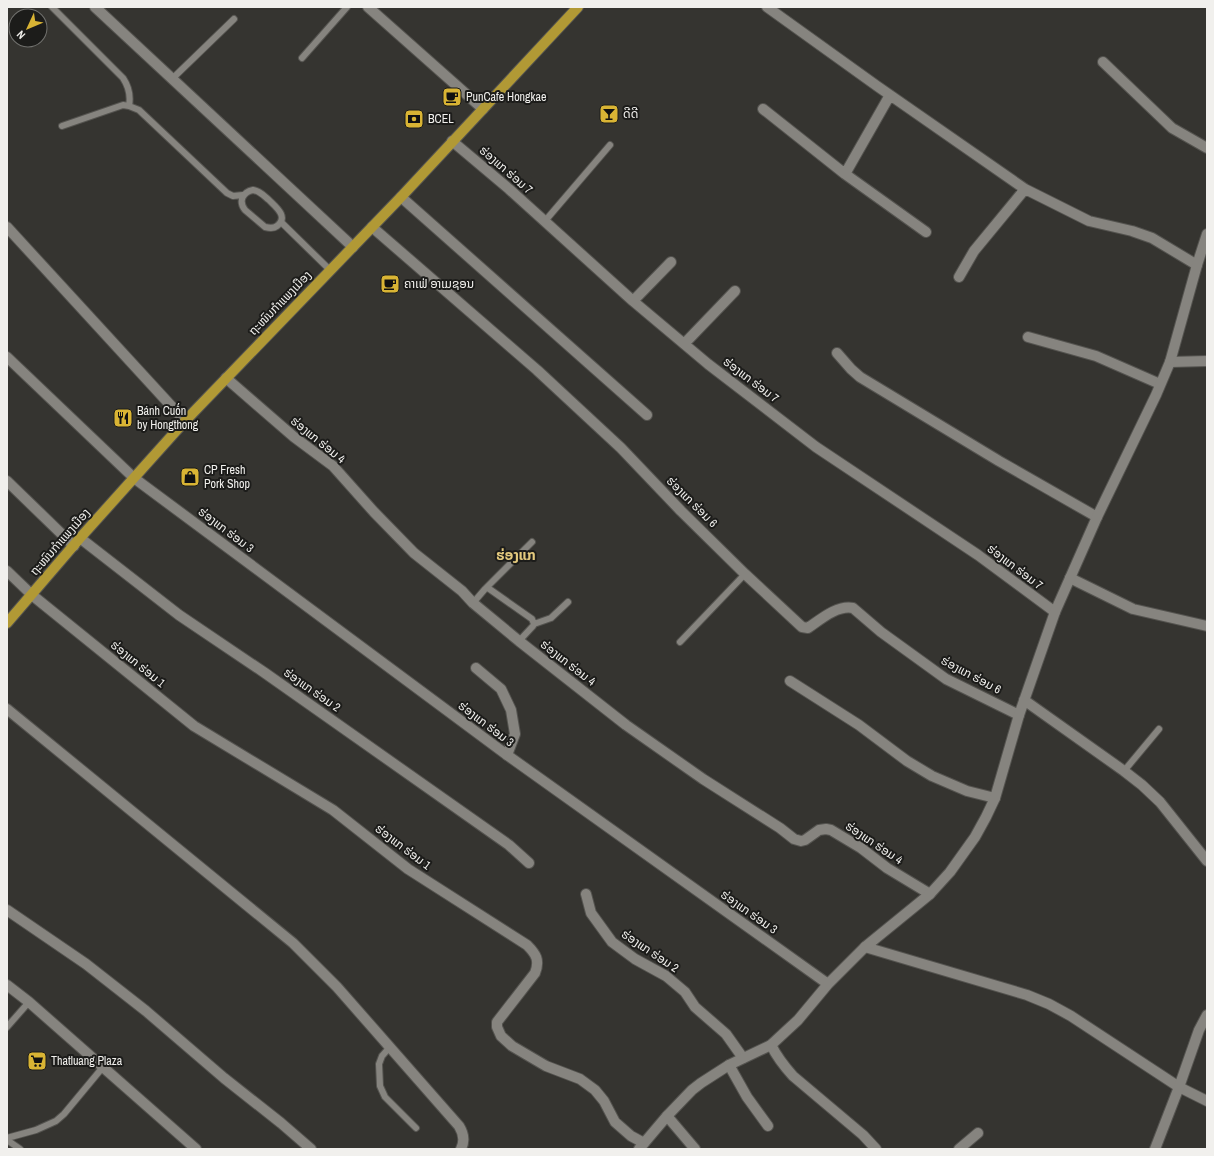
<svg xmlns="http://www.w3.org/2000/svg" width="1214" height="1156" viewBox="0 0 1214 1156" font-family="'Archivo Narrow','Noto Sans Lao',sans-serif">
	<rect width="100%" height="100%" fill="#353430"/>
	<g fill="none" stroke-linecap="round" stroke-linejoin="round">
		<defs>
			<path id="service" d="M 52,7 L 123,78 C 129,87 131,95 129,106
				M 302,58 L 347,7
				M 172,79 L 234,19
				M 62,126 L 123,105 L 129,106 L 139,110 L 227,193 L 233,196 L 243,195
				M 253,190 C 260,191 264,196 269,200 C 276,207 289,217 277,226 C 273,229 269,228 265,227 L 245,210 C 238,201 243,192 253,190 Z
				M 545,221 L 610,145
				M 281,222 L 330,270
				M 486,588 L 532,542
				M 473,603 L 485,589 L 488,588 L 532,619 L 534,624 L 533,626 L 519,641
				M 534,624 L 551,618 L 568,602
				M 680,642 L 745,574
				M 1124,771 L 1159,729
				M 7,1027 L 29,1002
				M 390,1047 L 382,1056 L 379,1064 L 380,1086 L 385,1097 L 416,1128
				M 7,1138 L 36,1130 L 56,1121 L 64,1114 L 103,1067
				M 7,1140 L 20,1149"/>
			<path id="minor" d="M 95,7 L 353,247
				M 368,7 L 483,109
				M 767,7 L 877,86 L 1025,189 L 1089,221 L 1132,231 L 1152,238 L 1197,265
				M 1103,62 L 1172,128 L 1207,148
				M 763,109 L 845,174 L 926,232
				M 452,141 L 509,189 L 633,301 L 708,364 L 816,447 L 978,555 L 1055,612
				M 845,174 L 890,95
				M 401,197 L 647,415
				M 7,227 L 185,421
				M 372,227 L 537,370 L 621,448 L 681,511 L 745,574 L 802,627 L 808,628 C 821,619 837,605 853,608 L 881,632 L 946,679 L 1019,715
				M 959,277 L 974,251 L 1025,189
				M 633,301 L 671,262
				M 1028,337 L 1096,356 L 1160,384
				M 684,344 L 735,291
				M 837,353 L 851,369 L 860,377 L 999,461 L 1097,517
				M 7,357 L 134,478
				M 1170,362 L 1207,361
				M 226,378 L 294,437 L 333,466 L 374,512 L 414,553 L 462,591 L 473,603 L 519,641 L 626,725 L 703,779 L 780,828 L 794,839 L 801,841 L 805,840 L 819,830 L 826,829 L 831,830 L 861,848 L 887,868 L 930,894
				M 7,481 L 74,546
				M 80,538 L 179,615 L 265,673 L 509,845 L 529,863
				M 7,571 L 32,595 L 194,726 L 333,810 L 408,869 L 527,945 C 536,954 540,960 535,973 L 497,1022 L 497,1027 L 501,1036 L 512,1046 L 546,1066 L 580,1079 L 595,1090 L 604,1101 L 615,1122 L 631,1136 L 644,1143
				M 1070,578 L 1133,609 L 1207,626
				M 476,668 L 501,689 L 511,710 L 515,734 L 507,755
				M 790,681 L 859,725 L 907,761 L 932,776 L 967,791 L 995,798
				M 7,709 L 293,943 L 337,987 L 459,1126 C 464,1134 465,1141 461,1149
				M 586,894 L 591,913 L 612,942 L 635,959 L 666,976 L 685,992 L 695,1007 L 726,1034 L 743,1058
				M 7,910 L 86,964 L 146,1011 L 224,1078 L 281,1123 L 311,1149
				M 865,947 L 1027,995 L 1049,1004 L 1071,1016 L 1179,1087 L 1207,1101
				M 7,985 L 29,1002 L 196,1149
				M 771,1045 C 777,1057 784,1066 793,1076 L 863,1135 L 876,1149
				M 729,1065 L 747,1097 L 768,1126
				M 667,1116 L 695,1149
				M 959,1149 L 978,1133"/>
			<path id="tertiary" d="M 134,478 L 507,755 L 828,984
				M 1024,700 L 1124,771 L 1142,785 L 1160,802 L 1207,861
				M 639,1149 L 667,1116 L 692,1090 L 701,1083 L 729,1065 L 771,1045 L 785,1032 L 798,1020 L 828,984 L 865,947 L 930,894 L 950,872 L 975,837 L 986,817 L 995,798 L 1019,715 L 1055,612 L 1097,517 L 1156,395 L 1170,362 L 1197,265 L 1207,234
				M 1155,1149 L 1179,1087 L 1199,1030 L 1207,1015"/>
			<path id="primary" d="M 7,623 L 80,538 L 185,421 L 401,197 L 578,7"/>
		</defs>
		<!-- service casing -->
		<use href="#service" stroke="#54534f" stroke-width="8"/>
		<!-- minor casing -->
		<use href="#minor" stroke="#54534f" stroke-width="12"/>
		<!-- tertiary casing -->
		<use href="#tertiary" stroke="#54534f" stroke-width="12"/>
		<!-- primary casing -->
		<use href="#primary" stroke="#54534f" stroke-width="12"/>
		<!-- service -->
		<use href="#service" stroke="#86847f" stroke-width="6"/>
		<!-- minor -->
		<use href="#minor" stroke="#86847f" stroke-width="10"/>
		<!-- tertiary -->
		<use href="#tertiary" stroke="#86847f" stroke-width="10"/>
		<!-- primary -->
		<use href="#primary" stroke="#b19935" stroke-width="10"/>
	</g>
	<!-- icons -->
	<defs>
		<symbol id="cafe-square" viewBox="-11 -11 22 22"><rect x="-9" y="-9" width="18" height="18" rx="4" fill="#d9b434" stroke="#1c1c1a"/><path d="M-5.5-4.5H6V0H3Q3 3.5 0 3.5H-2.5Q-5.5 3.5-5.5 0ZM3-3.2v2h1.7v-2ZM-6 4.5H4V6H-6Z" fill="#111"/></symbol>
		<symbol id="bar-square" viewBox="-11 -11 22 22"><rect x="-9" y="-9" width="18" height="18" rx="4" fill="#d9b434" stroke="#1c1c1a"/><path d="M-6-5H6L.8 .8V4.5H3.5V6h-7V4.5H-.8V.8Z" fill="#111"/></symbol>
		<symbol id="bank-square" viewBox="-11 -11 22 22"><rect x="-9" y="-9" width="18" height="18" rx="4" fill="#d9b434" stroke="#1c1c1a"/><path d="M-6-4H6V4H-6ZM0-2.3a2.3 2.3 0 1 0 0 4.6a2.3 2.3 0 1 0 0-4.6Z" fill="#111"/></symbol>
		<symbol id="restaurant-square" viewBox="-11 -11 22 22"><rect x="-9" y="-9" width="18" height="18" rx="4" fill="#d9b434" stroke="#1c1c1a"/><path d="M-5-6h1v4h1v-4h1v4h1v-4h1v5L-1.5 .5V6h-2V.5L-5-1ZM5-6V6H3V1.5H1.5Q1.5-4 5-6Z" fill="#111"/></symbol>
		<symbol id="shop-square" viewBox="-11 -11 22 22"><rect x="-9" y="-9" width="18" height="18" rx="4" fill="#d9b434" stroke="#1c1c1a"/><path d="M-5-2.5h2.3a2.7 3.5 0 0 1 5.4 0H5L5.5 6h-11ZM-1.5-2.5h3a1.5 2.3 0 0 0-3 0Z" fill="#111"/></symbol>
		<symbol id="supermarket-square" viewBox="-11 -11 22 22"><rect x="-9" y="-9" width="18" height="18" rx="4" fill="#d9b434" stroke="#1c1c1a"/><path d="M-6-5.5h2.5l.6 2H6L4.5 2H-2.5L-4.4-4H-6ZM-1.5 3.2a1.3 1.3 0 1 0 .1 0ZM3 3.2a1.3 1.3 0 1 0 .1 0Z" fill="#111"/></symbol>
	</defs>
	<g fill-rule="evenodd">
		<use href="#cafe-square" x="441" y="86" width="22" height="22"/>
		<use href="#bar-square" x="598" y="103" width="22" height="22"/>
		<use href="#bank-square" x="403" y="108" width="22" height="22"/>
		<use href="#cafe-square" x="379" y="273" width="22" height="22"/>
		<use href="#restaurant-square" x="112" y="407" width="22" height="22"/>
		<use href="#shop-square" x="179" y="466" width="22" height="22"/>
		<use href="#supermarket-square" x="26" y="1050" width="22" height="22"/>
	</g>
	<g text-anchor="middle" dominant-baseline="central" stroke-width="4" stroke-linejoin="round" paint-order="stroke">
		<!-- poi labels -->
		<g font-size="12" fill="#f1f0ed" stroke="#1c1c1a" text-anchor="start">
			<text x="466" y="97">PunCafe Hongkae</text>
			<text x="623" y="114">ດີດີ</text>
			<text x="428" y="119">BCEL</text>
			<text x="404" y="284">ຄາເຟ່ ອາເມຊອນ</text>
			<text x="137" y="411">Bánh Cuốn<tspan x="137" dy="14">by Hongthong</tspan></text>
			<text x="204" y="470">CP Fresh<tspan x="204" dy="14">Pork Shop</tspan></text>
			<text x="51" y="1061">Thatluang Plaza</text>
		</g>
		<!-- street labels -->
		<g font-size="12" fill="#f1f0ed" stroke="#1c1c1a">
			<text transform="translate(506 170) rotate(41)">ຮ່ອງແກ ຮ່ອມ 7</text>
			<text transform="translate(280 303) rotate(-46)">ຖະໜົນກຳແພງເມືອງ</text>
			<text transform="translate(751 380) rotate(37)">ຮ່ອງແກ ຮ່ອມ 7</text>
			<text transform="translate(318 440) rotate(39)">ຮ່ອງແກ ຮ່ອມ 4</text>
			<text transform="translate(692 502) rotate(45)">ຮ່ອງແກ ຮ່ອມ 6</text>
			<text transform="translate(226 530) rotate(37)">ຮ່ອງແກ ຮ່ອມ 3</text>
			<text transform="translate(60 542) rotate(-49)">ຖະໜົນກຳແພງເມືອງ</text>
			<text transform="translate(1015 567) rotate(37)">ຮ່ອງແກ ຮ່ອມ 7</text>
			<text transform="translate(568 663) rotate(38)">ຮ່ອງແກ ຮ່ອມ 4</text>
			<text transform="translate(138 664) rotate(39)">ຮ່ອງແກ ຮ່ອມ 1</text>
			<text transform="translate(971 675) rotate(28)">ຮ່ອງແກ ຮ່ອມ 6</text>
			<text transform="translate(312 690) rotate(35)">ຮ່ອງແກ ຮ່ອມ 2</text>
			<text transform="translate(486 724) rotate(37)">ຮ່ອງແກ ຮ່ອມ 3</text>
			<text transform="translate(874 843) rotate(34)">ຮ່ອງແກ ຮ່ອມ 4</text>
			<text transform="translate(403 847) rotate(37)">ຮ່ອງແກ ຮ່ອມ 1</text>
			<text transform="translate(749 912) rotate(35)">ຮ່ອງແກ ຮ່ອມ 3</text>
			<text transform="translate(650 951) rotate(34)">ຮ່ອງແກ ຮ່ອມ 2</text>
		</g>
		<!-- quarter labels -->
		<g font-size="14" font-weight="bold" fill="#e4ca7e" stroke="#1c1c1a">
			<text x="516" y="555">ຮ່ອງແກ</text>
		</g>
	</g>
	<!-- border -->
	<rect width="1214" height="1156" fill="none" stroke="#f1f0ed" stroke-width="16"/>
	<!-- north arrow -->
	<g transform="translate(28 28) rotate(226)"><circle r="19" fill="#1c1c1a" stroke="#71716e"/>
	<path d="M0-3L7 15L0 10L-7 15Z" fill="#d9b434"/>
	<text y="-6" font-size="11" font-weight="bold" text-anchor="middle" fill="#f1f0ed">N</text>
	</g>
</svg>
